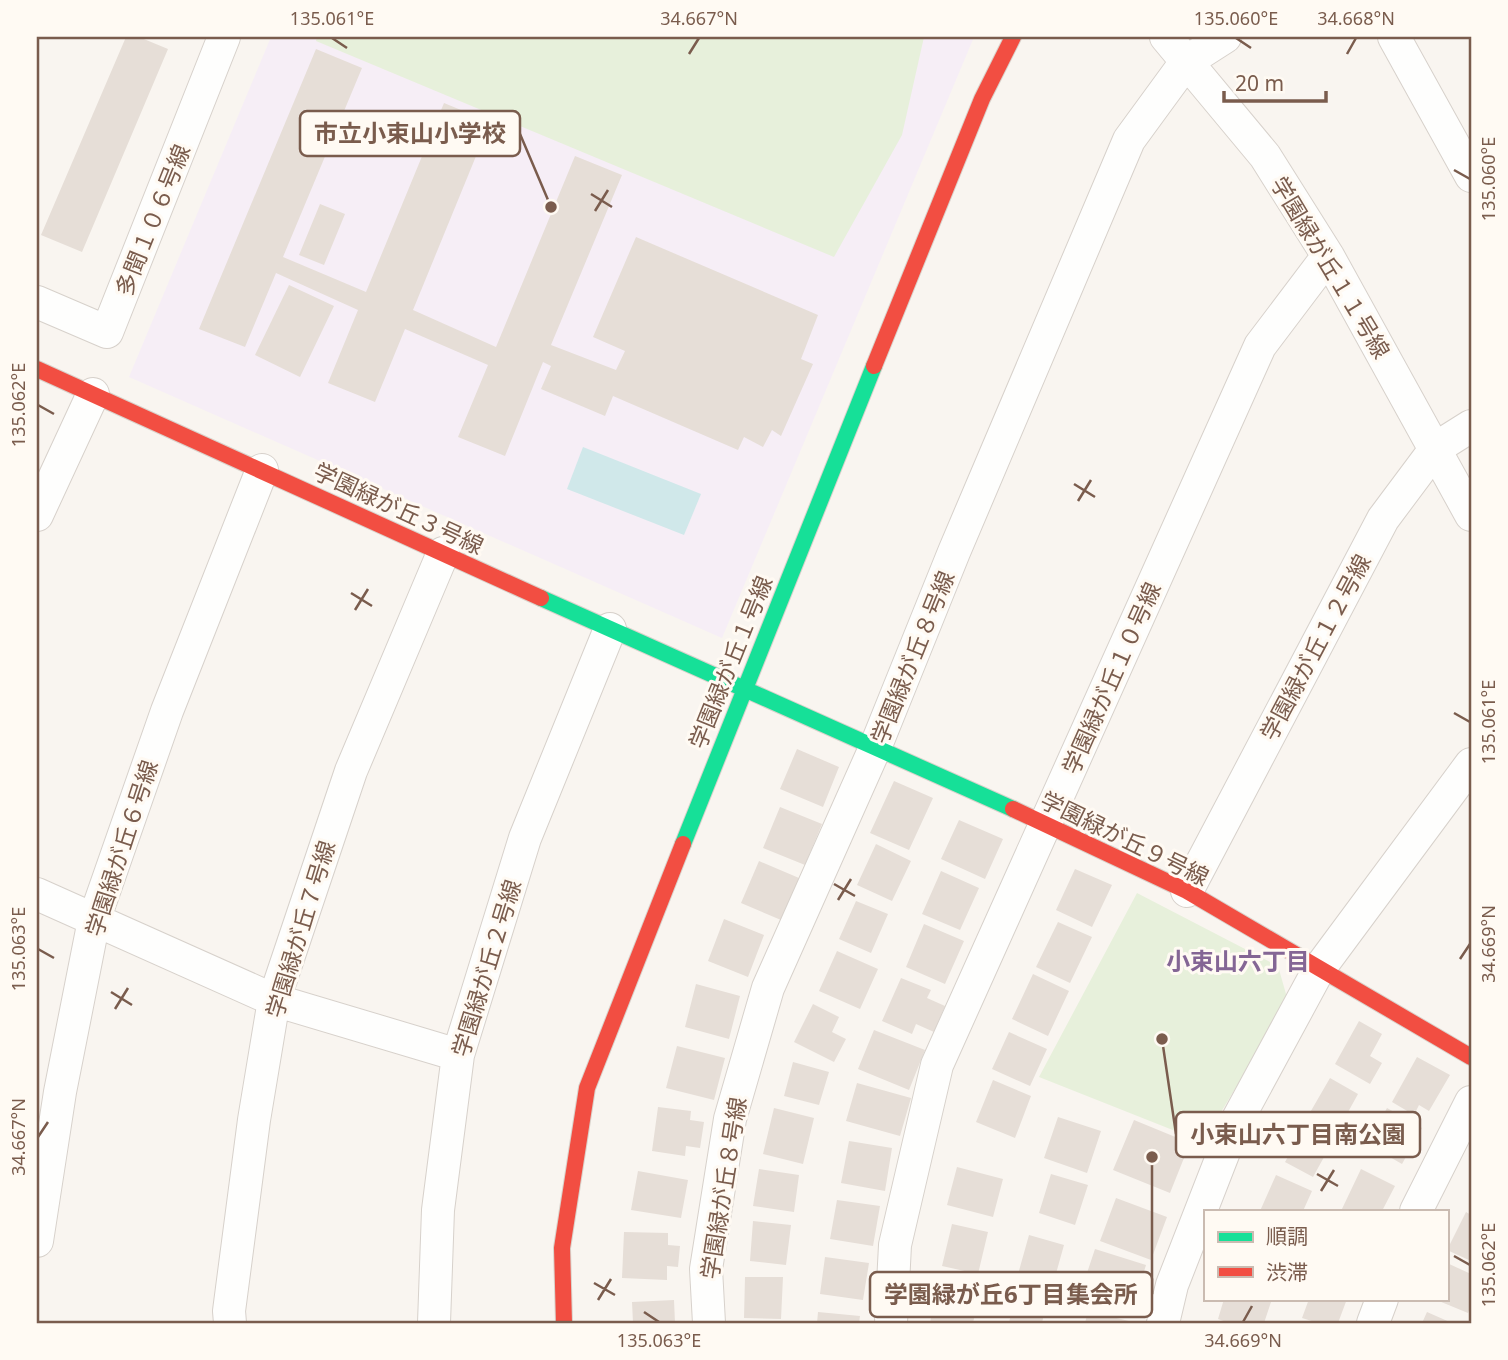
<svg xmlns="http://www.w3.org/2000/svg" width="1508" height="1360" viewBox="0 0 1508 1360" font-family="'Noto Sans','Noto Sans JP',sans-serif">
	<rect width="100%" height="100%" fill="#f9f5f0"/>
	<!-- education -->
	<path fill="#f6eef6" d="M 271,37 L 974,37 L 722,638 L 129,377 Z"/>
	<!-- green -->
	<path fill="#e7f0db" d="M 317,37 L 924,37 L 902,135 L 834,257 L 316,41 Z
		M 1137,893 L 1278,966 L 1288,1001 L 1203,1142 L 1039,1077 Z"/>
	<!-- water -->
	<path fill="#d0e8ea" d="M 583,447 L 701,494 L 684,535 L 567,489 Z"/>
	<!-- building -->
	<path fill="#e6ded7" d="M 126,37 L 139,37 L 168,49 L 82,252 L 41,235 Z
		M 316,49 L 362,68 L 283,257 L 366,292 L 444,103 L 490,122 L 413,310 L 496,347 L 575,156 L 622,175 L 551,345 L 616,370 L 625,351 L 593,337 L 636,237 L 818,315 L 801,359 L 813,364 L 781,436 L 772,430 L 763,447 L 744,437 L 738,450 L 613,396 L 605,416 L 541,389 L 551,366 L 543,362 L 505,456 L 458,437 L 488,365 L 405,329 L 375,402 L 328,383 L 358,310 L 276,273 L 245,347 L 199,329 Z
		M 320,204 L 345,214 L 324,265 L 299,255 Z
		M 289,285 L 334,306 L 300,377 L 255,355 Z
		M 797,749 L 839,767 L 823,807 L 780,789 Z
		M 894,781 L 933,798 L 909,850 L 870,833 Z
		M 780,807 L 822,824 L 805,865 L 763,848 Z
		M 959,820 L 1003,839 L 985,879 L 941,859 Z
		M 876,844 L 911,861 L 892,901 L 857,885 Z
		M 759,861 L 799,878 L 781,920 L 741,903 Z
		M 1075,869 L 1112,885 L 1092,927 L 1056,910 Z
		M 941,871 L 979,888 L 960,930 L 922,914 Z
		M 856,901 L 888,914 L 871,953 L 839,939 Z
		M 724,919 L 764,935 L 748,977 L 708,961 Z
		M 1058,922 L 1092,937 L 1070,983 L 1036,967 Z
		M 924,924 L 964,941 L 945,984 L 906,967 Z
		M 837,951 L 878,969 L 860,1009 L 819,991 Z
		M 1033,974 L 1069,991 L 1048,1036 L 1012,1019 Z
		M 901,978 L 931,990 L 927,998 L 945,1006 L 934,1032 L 916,1024 L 912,1034 L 882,1021 Z
		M 696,984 L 740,996 L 729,1039 L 685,1027 Z
		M 813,1004 L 839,1017 L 832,1032 L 846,1039 L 834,1062 L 794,1042 Z
		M 1359,1021 L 1382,1034 L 1370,1056 L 1382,1063 L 1370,1084 L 1335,1064 Z
		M 874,1030 L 925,1050 L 909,1090 L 858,1069 Z
		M 1009,1032 L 1047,1049 L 1030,1086 L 992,1069 Z
		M 677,1046 L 725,1058 L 714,1100 L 666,1088 Z
		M 1417,1057 L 1450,1075 L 1429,1111 L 1419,1105 L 1414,1115 L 1392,1102 Z
		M 793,1062 L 829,1072 L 819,1105 L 784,1096 Z
		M 1330,1078 L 1358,1094 L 1337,1132 L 1308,1116 Z
		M 993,1080 L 1031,1096 L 1015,1138 L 976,1122 Z
		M 857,1083 L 911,1098 L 900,1136 L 846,1121 Z
		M 658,1107 L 691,1111 L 690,1120 L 704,1122 L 700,1148 L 686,1146 L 685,1156 L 652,1151 Z
		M 774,1108 L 814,1118 L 803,1164 L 763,1154 Z
		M 1387,1108 L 1422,1128 L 1402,1164 L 1367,1144 Z
		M 1058,1117 L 1101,1131 L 1087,1173 L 1044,1158 Z
		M 1134,1120 L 1190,1143 L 1170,1193 L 1113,1170 Z
		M 1307,1123 L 1334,1139 L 1313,1177 L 1285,1162 Z
		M 849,1141 L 892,1148 L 885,1191 L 841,1183 Z
		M 957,1167 L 1003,1179 L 993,1217 L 947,1205 Z
		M 759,1169 L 799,1175 L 794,1212 L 753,1206 Z
		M 1361,1169 L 1395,1186 L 1382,1211 L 1341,1211 Z
		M 638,1171 L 688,1180 L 681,1218 L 631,1210 Z
		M 1051,1174 L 1088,1185 L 1075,1225 L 1039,1213 Z
		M 1276,1175 L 1312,1191 L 1303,1211 L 1260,1211 Z
		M 1116,1198 L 1167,1217 L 1151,1260 L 1100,1241 Z
		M 837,1200 L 880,1206 L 873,1246 L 830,1239 Z
		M 1466,1212 L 1471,1215 L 1471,1261 L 1447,1250 Z
		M 753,1221 L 791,1225 L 786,1265 L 750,1261 Z
		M 952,1224 L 988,1232 L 978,1274 L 942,1266 Z
		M 624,1232 L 668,1233 L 668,1245 L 680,1246 L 678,1267 L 667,1266 L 667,1280 L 622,1278 Z
		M 1029,1235 L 1064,1245 L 1050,1295 L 1015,1285 Z
		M 1095,1249 L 1146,1265 L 1134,1304 L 1082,1288 Z
		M 825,1257 L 869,1263 L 863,1300 L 820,1294 Z
		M 1447,1263 L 1471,1274 L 1471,1306 L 1468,1313 L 1434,1299 L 1447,1299 Z
		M 745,1277 L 783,1277 L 781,1319 L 744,1318 Z
		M 1014,1299 L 1046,1305 L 1042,1323 L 1009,1323 Z
		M 1224,1299 L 1272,1299 L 1264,1323 L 1229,1323 L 1218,1319 Z
		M 1309,1299 L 1347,1299 L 1338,1323 L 1318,1323 L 1302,1318 Z
		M 674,1300 L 675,1323 L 633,1323 L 632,1302 Z
		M 933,1307 L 975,1314 L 973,1323 L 930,1323 Z
		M 1088,1311 L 1133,1322 L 1133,1323 L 1085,1323 Z
		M 818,1312 L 860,1316 L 859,1323 L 817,1323 Z
		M 1427,1312 L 1452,1323 L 1422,1323 Z"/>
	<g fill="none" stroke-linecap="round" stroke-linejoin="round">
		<defs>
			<path id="street" d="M 1166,37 L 1265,156 L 1328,256 L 1471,515
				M 1394,37 L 1471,176
				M 37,302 L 107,332 L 224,37
				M 37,515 L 93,394
				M 1187,891 L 1383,519 L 1436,448 L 1471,426
				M 37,894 L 274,1000 L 458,1055
				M 1416,1211 L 1471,1102
				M 37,1241 L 60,1092 L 94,920 L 167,711 L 262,470
				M 230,1323 L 229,1311 L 254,1120 L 274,1000 L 351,771 L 443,553
				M 434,1323 L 438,1210 L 458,1055 L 525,838 L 610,629
				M 709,1323 L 706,1269 L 730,1119 L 768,988 L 875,748 L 954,552 L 1129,140 L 1186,62 L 1225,37
				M 891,1323 L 895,1245 L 937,1065 L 1260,346 L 1328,256
				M 1163,1323 L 1172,1285 L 1234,1126 L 1319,969 L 1471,764
				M 1373,1323 L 1382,1299"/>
			<path id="fast" d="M 541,598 L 1013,809
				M 683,844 L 874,366"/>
			<path id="jam" d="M 874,366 L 982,99 L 1013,37
				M 37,369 L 541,598
				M 1013,809 L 1187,891 L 1471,1057
				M 564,1323 L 562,1248 L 587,1088 L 683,844"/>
		</defs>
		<!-- street casing -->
		<use href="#street" stroke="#d7d1cb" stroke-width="34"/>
		<!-- fast casing -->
		<use href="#fast" stroke="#d9d2cb" stroke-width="18"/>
		<!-- jam casing -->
		<use href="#jam" stroke="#d9d2cb" stroke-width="18"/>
		<!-- street -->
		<use href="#street" stroke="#fefefd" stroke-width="32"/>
		<!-- fast -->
		<use href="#fast" stroke="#16e098" stroke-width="16"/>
		<!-- jam -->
		<use href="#jam" stroke="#f24e42" stroke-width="16"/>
	</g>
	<!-- ticks -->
	<path fill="none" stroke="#7a5c4d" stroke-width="2.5" d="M 332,38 L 347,48M 1236,38 L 1251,48M 689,54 L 699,38M 1347,54 L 1356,38M 1454,170 L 1470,179M 591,194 L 612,207M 595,211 L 608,190M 38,405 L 54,414M 1074,484 L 1095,497M 1078,501 L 1091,480M 351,593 L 372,606M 355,610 L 368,589M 1454,713 L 1470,722M 834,884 L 855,896M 838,900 L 851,879M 38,949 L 54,958M 1460,959 L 1470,944M 111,992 L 132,1005M 115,1009 L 128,988M 38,1137 L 48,1122M 1317,1174 L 1338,1186M 1321,1191 L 1334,1170M 1454,1256 L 1470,1265M 594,1283 L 615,1295M 598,1300 L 611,1279M 644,1312 L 659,1322M 1243,1322 L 1252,1306"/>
	<g text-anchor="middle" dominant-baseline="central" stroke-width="6" stroke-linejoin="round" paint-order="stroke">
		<!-- street labels -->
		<g font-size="23" fill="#7a5c4d" stroke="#fffaf3">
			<text transform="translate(152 220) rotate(-68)">多聞１０６号線</text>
			<text transform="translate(1331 267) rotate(59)">学園緑が丘１１号線</text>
			<text transform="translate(399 508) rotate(25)">学園緑が丘３号線</text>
			<text transform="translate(1315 647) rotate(-62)">学園緑が丘１２号線</text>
			<text transform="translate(912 657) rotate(-68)">学園緑が丘８号線</text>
			<text transform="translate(730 662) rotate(-68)">学園緑が丘１号線</text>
			<text transform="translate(1111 678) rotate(-66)">学園緑が丘１０号線</text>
			<text transform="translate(1125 838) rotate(26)">学園緑が丘９号線</text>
			<text transform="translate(121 848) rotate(-72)">学園緑が丘６号線</text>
			<text transform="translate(300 929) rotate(-73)">学園緑が丘７号線</text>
			<text transform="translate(486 968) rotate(-73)">学園緑が丘２号線</text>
			<text transform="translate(723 1188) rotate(-81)">学園緑が丘８号線</text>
		</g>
		<!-- neighbourhood labels -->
		<g font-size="24" font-weight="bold" fill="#846695" stroke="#fffaf3">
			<text x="1238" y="960">小束山六丁目</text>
		</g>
	</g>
	<!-- callouts -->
	<path fill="none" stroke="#7a5c4d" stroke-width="2.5" d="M551 207L520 134M1162 1039L1176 1134M1152 1157L1152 1294"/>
	<g fill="#7a5c4d" stroke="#fffaf3" stroke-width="2.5">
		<circle cx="551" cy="207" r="7"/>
		<circle cx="1162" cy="1039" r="7"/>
		<circle cx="1152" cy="1157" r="7"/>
	</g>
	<g fill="#fffaf3" stroke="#7a5c4d" stroke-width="2.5">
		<rect x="300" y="111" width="220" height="45" rx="7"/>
		<rect x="1176" y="1112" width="244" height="45" rx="7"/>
		<rect x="870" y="1272" width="282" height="45" rx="7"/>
	</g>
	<g font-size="24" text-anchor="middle" font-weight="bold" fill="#7a5c4d">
		<text x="410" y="142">市立小束山小学校</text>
		<text x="1298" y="1143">小束山六丁目南公園</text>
		<text x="1011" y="1303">学園緑が丘6丁目集会所</text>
	</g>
	<!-- border -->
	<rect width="1508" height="1360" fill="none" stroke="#fffaf3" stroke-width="77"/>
	<!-- legend -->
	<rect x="1204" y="1210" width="245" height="91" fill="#fffaf3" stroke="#cabbb1" stroke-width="2"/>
	<rect x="1218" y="1232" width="35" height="10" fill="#16e098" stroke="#cabbb1" stroke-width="2"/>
	<text x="1266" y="1244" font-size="21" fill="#7a5c4d">順調</text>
	<rect x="1218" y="1267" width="35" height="10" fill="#f24e42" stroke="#cabbb1" stroke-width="2"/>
	<text x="1266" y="1280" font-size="21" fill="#7a5c4d">渋滞</text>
	<!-- scale -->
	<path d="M1224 91v10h102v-10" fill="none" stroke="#7a5c4d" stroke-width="3.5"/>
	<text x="1235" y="91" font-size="21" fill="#7a5c4d" stroke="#fffaf3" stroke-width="5" paint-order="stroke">20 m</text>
	<rect x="38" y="38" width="1432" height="1284" fill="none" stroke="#7a5c4d" stroke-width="2.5"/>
	<g font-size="18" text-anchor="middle" fill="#7a5c4d">
		<text x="332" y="25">135.061°E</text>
		<text x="699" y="25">34.667°N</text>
		<text x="1236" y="25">135.060°E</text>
		<text x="1356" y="25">34.668°N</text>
		<text transform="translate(1489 179) rotate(-90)" y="6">135.060°E</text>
		<text transform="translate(19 405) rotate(-90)" y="6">135.062°E</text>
		<text transform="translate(1489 722) rotate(-90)" y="6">135.061°E</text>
		<text transform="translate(1489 944) rotate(-90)" y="6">34.669°N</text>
		<text transform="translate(19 949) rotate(-90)" y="6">135.063°E</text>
		<text transform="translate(19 1137) rotate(-90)" y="6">34.667°N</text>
		<text transform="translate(1489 1265) rotate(-90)" y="6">135.062°E</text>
		<text x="659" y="1347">135.063°E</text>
		<text x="1243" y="1347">34.669°N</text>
	</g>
</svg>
